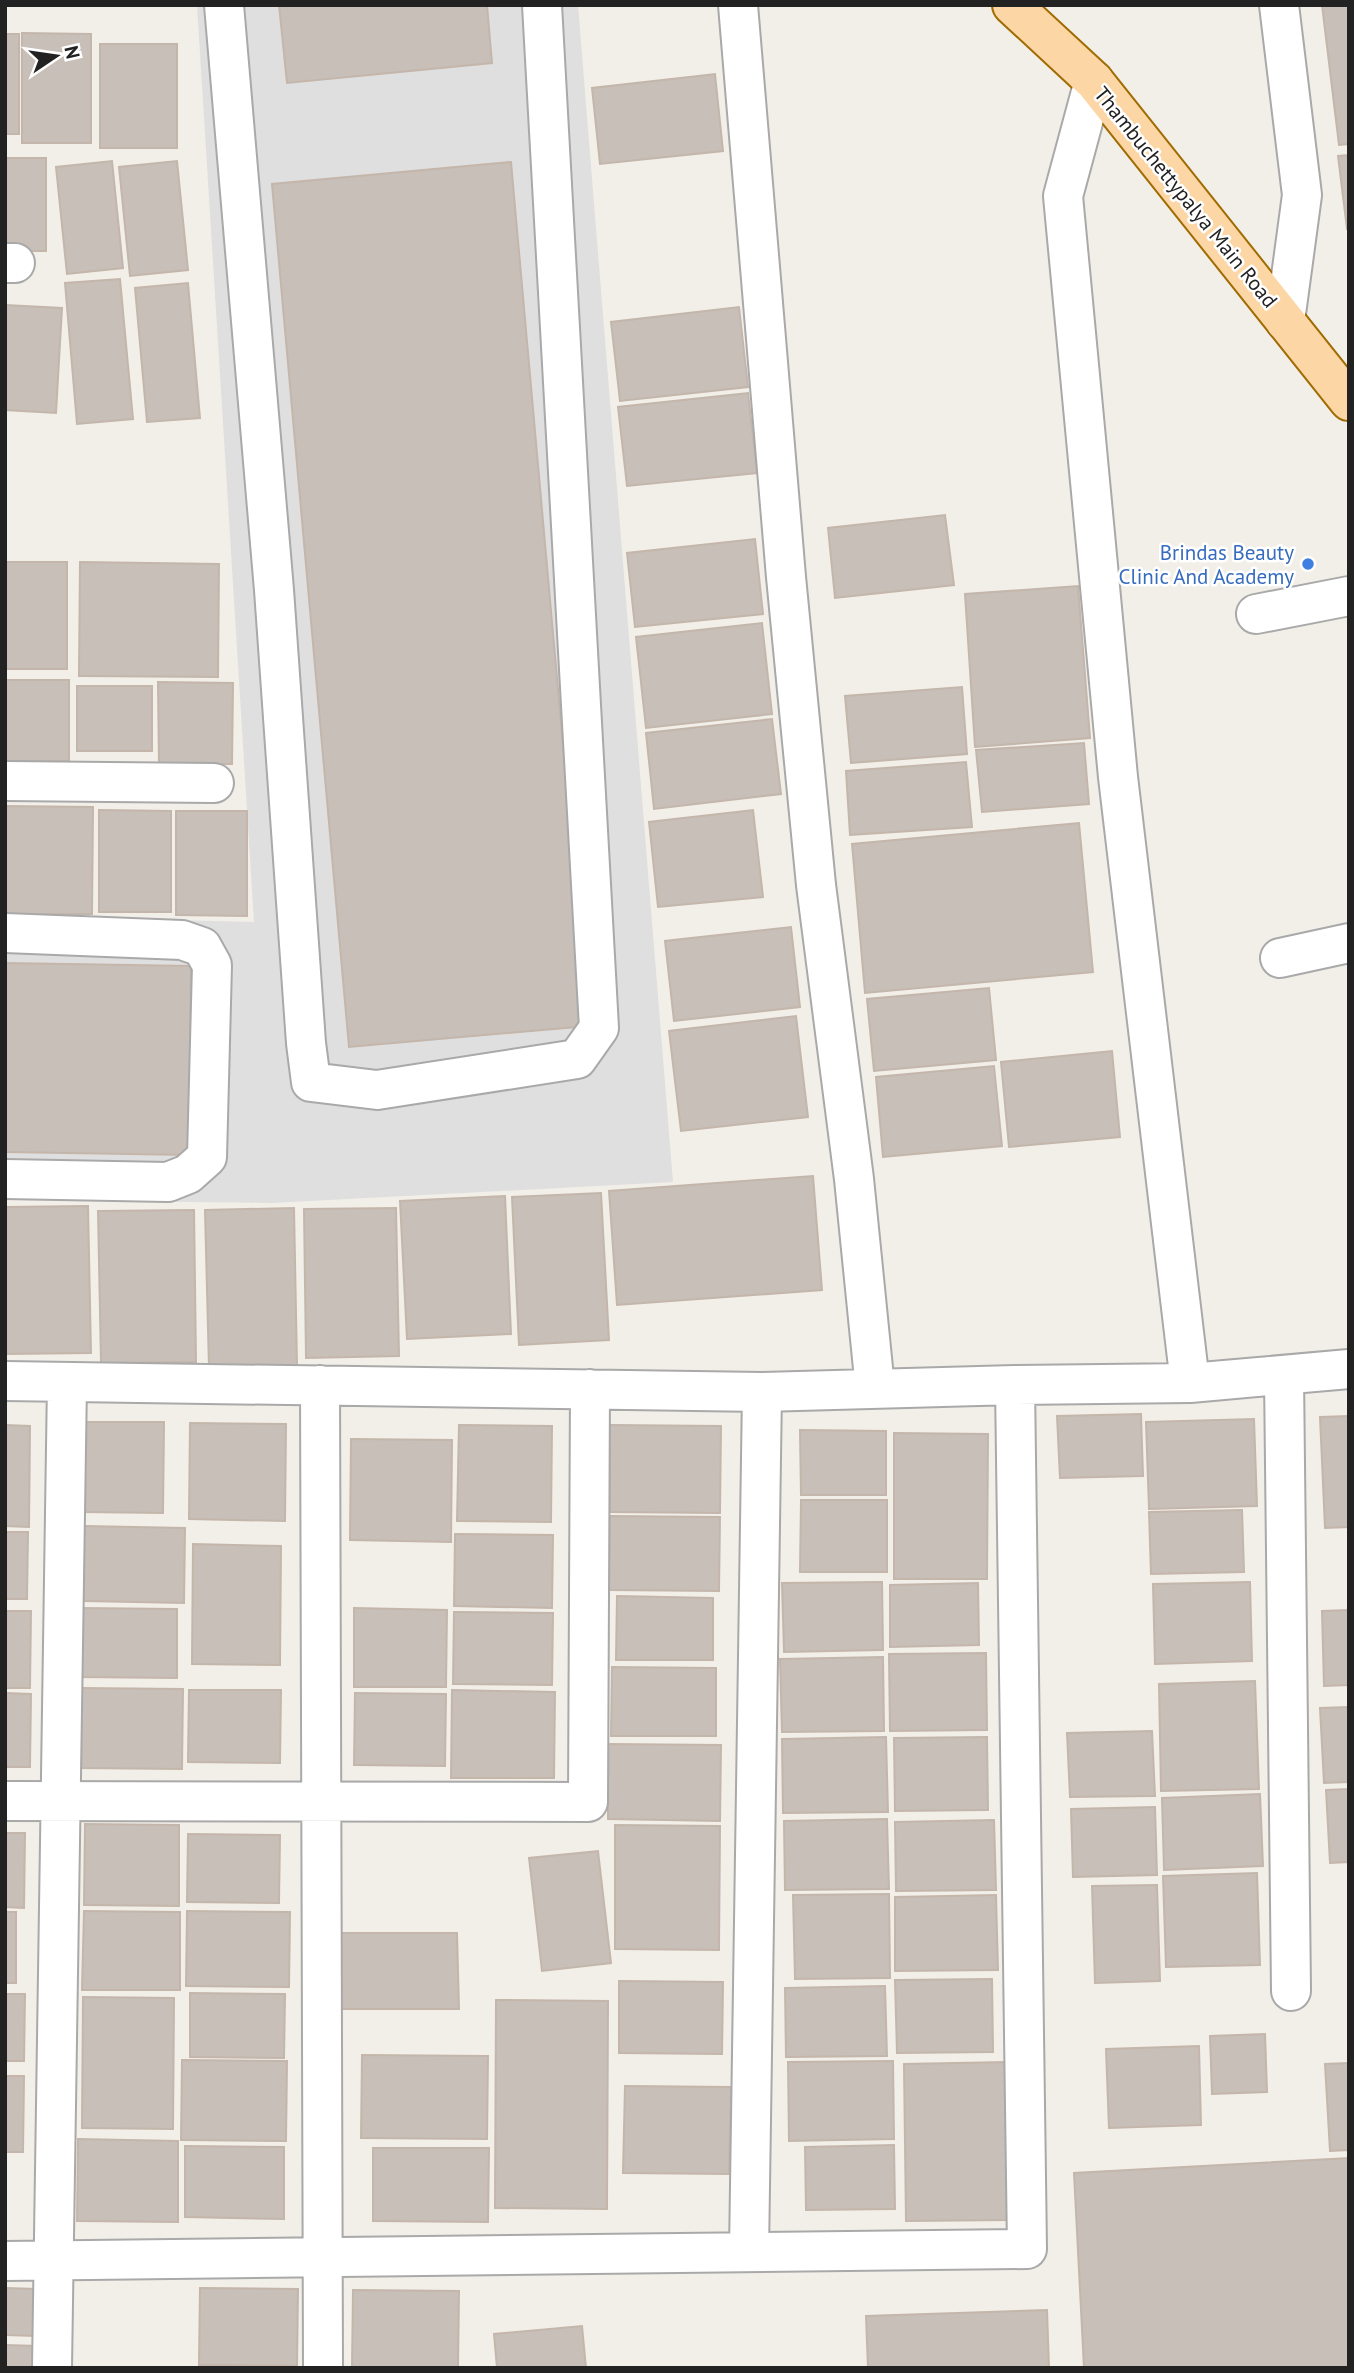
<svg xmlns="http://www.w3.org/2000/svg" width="1354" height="2373" viewBox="0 0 1354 2373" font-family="'PT Sans',sans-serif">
	<rect width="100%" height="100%" fill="#f2efe9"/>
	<!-- residential -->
	<path fill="#e0dfdf" d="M 197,5 L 578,5 L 673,1182 L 272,1203 L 5,1200 L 5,916 L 254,922 Z"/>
	<!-- building -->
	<path fill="#c7bfb8" stroke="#c4b6ab" stroke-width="2" d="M 279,5 L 487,5 L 492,63 L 287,83 Z
		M 1322,5 L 1349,5 L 1349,144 L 1339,145 Z
		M 22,33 L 91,34 L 91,143 L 22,143 Z
		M 5,34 L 19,34 L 19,134 L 5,134 Z
		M 100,44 L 177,44 L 177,148 L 100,148 Z
		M 715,74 L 723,151 L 600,164 L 592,88 Z
		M 1349,155 L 1349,229 L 1347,229 L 1338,156 Z
		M 5,158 L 46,158 L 46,251 L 5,251 Z
		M 112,161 L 123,268 L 67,274 L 56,167 Z
		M 177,161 L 188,270 L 130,276 L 119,167 Z
		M 511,162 L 588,1026 L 349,1047 L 272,184 Z
		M 120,279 L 133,419 L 77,424 L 65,283 Z
		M 188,283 L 200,418 L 147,422 L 135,288 Z
		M 5,305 L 62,308 L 56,413 L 5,410 Z
		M 739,307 L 748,387 L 620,401 L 611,322 Z
		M 748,393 L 757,473 L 627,486 L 618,407 Z
		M 945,515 L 954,585 L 835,598 L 828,528 Z
		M 755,539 L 763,614 L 635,627 L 627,553 Z
		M 5,562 L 67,562 L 67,669 L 5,669 Z
		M 80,562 L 219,564 L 218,677 L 79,676 Z
		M 1078,586 L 1090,738 L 975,747 L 965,594 Z
		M 762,623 L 772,714 L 646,728 L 636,637 Z
		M 5,680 L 69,680 L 69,761 L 5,761 Z
		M 158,682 L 233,683 L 232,764 L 159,764 Z
		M 77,686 L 152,686 L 152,751 L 77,751 Z
		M 962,687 L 967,754 L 851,763 L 845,696 Z
		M 772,719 L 781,794 L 654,809 L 646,733 Z
		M 1084,743 L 1089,804 L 982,812 L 976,750 Z
		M 966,762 L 972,827 L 850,835 L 846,771 Z
		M 5,806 L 93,807 L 92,914 L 5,914 Z
		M 99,810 L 171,811 L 171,912 L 99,912 Z
		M 753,810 L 763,897 L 658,907 L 649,822 Z
		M 176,811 L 247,811 L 247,916 L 176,915 Z
		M 1079,823 L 1093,972 L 865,993 L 852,844 Z
		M 791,927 L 800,1007 L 674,1021 L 665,941 Z
		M 5,963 L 191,966 L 189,1155 L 5,1152 Z
		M 989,988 L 996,1060 L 874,1071 L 867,999 Z
		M 796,1016 L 808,1117 L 681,1131 L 669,1031 Z
		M 1112,1051 L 1120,1137 L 1009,1147 L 1001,1062 Z
		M 994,1066 L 1002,1146 L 883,1157 L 876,1077 Z
		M 813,1176 L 822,1290 L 617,1305 L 609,1191 Z
		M 601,1193 L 609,1340 L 519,1345 L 512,1197 Z
		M 505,1196 L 511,1334 L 407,1339 L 400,1201 Z
		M 88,1206 L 91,1353 L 5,1354 L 5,1207 Z
		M 294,1208 L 297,1367 L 209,1368 L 205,1210 Z
		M 396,1208 L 399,1356 L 306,1358 L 304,1209 Z
		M 194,1210 L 196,1362 L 101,1363 L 98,1211 Z
		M 1141,1414 L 1143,1476 L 1060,1478 L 1057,1416 Z
		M 1349,1416 L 1349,1527 L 1325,1528 L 1320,1417 Z
		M 1254,1419 L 1257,1506 L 1149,1509 L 1146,1422 Z
		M 84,1422 L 164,1422 L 163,1513 L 84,1512 Z
		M 190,1423 L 286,1424 L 285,1521 L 189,1519 Z
		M 5,1425 L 30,1426 L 29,1527 L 5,1526 Z
		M 459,1425 L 552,1426 L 551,1522 L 457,1521 Z
		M 610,1425 L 721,1426 L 720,1513 L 610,1512 Z
		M 800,1430 L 886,1431 L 886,1495 L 801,1495 Z
		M 894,1433 L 988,1434 L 987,1579 L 894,1579 Z
		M 351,1439 L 452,1440 L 451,1542 L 350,1540 Z
		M 801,1500 L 887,1500 L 887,1572 L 800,1572 Z
		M 1242,1510 L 1244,1572 L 1151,1574 L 1149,1512 Z
		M 610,1516 L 720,1517 L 719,1591 L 609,1590 Z
		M 84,1526 L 185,1528 L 184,1603 L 84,1601 Z
		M 5,1532 L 28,1532 L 27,1599 L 5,1599 Z
		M 455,1534 L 553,1535 L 552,1608 L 454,1606 Z
		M 193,1544 L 281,1546 L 280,1665 L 192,1664 Z
		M 882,1582 L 883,1650 L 784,1652 L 782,1583 Z
		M 1250,1582 L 1252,1661 L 1155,1664 L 1153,1584 Z
		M 978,1583 L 979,1645 L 890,1647 L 890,1585 Z
		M 617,1596 L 713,1598 L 713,1660 L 616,1660 Z
		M 79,1608 L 177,1609 L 177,1678 L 78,1677 Z
		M 354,1608 L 447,1610 L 446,1687 L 354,1687 Z
		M 1349,1610 L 1349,1685 L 1324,1686 L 1322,1611 Z
		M 5,1611 L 31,1611 L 30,1688 L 5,1688 Z
		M 454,1612 L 553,1613 L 552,1685 L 453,1684 Z
		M 986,1653 L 987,1730 L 890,1731 L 889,1654 Z
		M 883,1657 L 884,1731 L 782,1732 L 780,1659 Z
		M 612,1667 L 716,1668 L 716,1736 L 611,1736 Z
		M 1255,1681 L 1259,1789 L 1161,1791 L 1159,1684 Z
		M 81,1688 L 183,1689 L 182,1769 L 80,1768 Z
		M 189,1690 L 281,1690 L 280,1763 L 188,1762 Z
		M 452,1690 L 555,1692 L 554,1778 L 451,1778 Z
		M 5,1693 L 31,1694 L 30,1767 L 5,1767 Z
		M 355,1693 L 446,1694 L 445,1766 L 354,1765 Z
		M 1349,1707 L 1349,1782 L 1324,1783 L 1320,1708 Z
		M 1152,1731 L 1155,1796 L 1070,1797 L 1067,1733 Z
		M 886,1737 L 888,1812 L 783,1813 L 782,1739 Z
		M 987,1737 L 988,1810 L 895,1811 L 894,1738 Z
		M 608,1744 L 721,1745 L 720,1821 L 608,1819 Z
		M 1349,1789 L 1349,1862 L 1330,1863 L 1326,1790 Z
		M 1260,1794 L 1263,1866 L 1164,1870 L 1162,1798 Z
		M 1155,1807 L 1157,1875 L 1073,1877 L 1071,1809 Z
		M 887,1819 L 889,1889 L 785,1890 L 784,1821 Z
		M 994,1820 L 996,1890 L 896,1891 L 895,1822 Z
		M 85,1824 L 179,1825 L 179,1906 L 84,1905 Z
		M 615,1825 L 720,1826 L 719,1950 L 615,1949 Z
		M 5,1833 L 25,1833 L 24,1908 L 5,1907 Z
		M 188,1834 L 280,1835 L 279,1903 L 187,1902 Z
		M 598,1851 L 611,1963 L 542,1971 L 529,1858 Z
		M 1257,1873 L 1260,1965 L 1166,1967 L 1163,1876 Z
		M 1157,1885 L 1160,1981 L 1095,1983 L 1092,1886 Z
		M 889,1894 L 890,1978 L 795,1979 L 793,1895 Z
		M 996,1895 L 998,1970 L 895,1971 L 895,1897 Z
		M 84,1911 L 180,1912 L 180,1990 L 82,1990 Z
		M 187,1911 L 290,1912 L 289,1987 L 186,1986 Z
		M 5,1912 L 16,1912 L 16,1983 L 5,1983 Z
		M 339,1933 L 457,1933 L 459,2009 L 339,2009 Z
		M 992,1979 L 993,2052 L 897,2053 L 895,1980 Z
		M 619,1981 L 723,1982 L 722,2054 L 619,2053 Z
		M 885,1986 L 887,2056 L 786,2057 L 785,1988 Z
		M 190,1993 L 285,1994 L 284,2058 L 190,2057 Z
		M 5,1994 L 25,1994 L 24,2061 L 5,2061 Z
		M 83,1997 L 174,1998 L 173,2129 L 82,2128 Z
		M 496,2000 L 608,2001 L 607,2209 L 495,2208 Z
		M 1265,2034 L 1267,2092 L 1212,2094 L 1210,2036 Z
		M 1199,2046 L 1201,2125 L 1109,2128 L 1106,2049 Z
		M 362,2055 L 488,2056 L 487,2139 L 361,2138 Z
		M 182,2060 L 287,2061 L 286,2141 L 181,2140 Z
		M 893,2061 L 894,2139 L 789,2141 L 788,2062 Z
		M 1007,2062 L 1010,2220 L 906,2221 L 904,2064 Z
		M 1349,2063 L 1349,2150 L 1330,2151 L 1325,2064 Z
		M 5,2076 L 24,2076 L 23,2152 L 5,2152 Z
		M 625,2086 L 731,2087 L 729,2174 L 623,2173 Z
		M 78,2139 L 178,2141 L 178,2222 L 77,2221 Z
		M 894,2145 L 895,2209 L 806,2210 L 805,2147 Z
		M 185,2146 L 284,2147 L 284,2219 L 185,2217 Z
		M 373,2148 L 489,2148 L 488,2222 L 373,2221 Z
		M 1349,2158 L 1349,2368 L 1084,2368 L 1074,2173 Z
		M 5,2288 L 37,2289 L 36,2336 L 5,2335 Z
		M 200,2288 L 298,2289 L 297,2366 L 199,2365 Z
		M 353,2290 L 459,2291 L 458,2368 L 352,2368 Z
		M 1047,2310 L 1049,2368 L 868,2368 L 866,2316 Z
		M 582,2326 L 586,2368 L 497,2368 L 494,2334 Z
		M 5,2345 L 38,2346 L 38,2368 L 5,2368 Z"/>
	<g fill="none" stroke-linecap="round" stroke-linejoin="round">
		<defs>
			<path id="minor" d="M 224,5 L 274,590 L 306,1043 L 311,1082 L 377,1090 L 577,1059 L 599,1028 L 542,5
				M 738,5 L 786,577 L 816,885 L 854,1179 L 875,1388
				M 1279,5 L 1302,195 L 1285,321
				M 1094,81 L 1063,196 L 1118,777 L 1190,1383
				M 5,263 L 15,263
				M 1256,614 L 1349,596
				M 5,781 L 214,783
				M 5,933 L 182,940 L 202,947 L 212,965 L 207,1157 L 188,1174 L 168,1182 L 5,1179
				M 1280,958 L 1349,943
				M 1284,1376 L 1291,1991
				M 5,1381 L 762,1392 L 1015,1385 L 1190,1383 L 1349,1369
				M 320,1385 L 323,2368
				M 5,1801 L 588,1802 L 590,1389
				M 749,2252 L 762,1392
				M 5,2261 L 1027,2249 L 1015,1385
				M 52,2368 L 67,1382"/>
			<path id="major" d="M 1012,5 L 1094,81 L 1349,401"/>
		</defs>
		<!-- minor casing -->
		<use href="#minor" stroke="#a9a9a9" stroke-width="42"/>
		<!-- major casing -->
		<use href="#major" stroke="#a06b00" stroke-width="42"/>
		<!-- minor -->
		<use href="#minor" stroke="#fff" stroke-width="38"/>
		<!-- major -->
		<use href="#major" stroke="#fcd6a4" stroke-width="38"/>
	</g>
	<!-- markers -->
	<circle fill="#3f7fe0" stroke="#fff" stroke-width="2.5" cx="1308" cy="564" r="7"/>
	<g text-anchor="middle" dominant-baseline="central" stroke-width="5" stroke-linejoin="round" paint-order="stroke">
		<!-- street labels -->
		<g font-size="21" fill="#222" stroke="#fff">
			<text transform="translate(1186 197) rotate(51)">Thambuchettypalya Main Road</text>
		</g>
		<!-- shop labels -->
		<g font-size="21" fill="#366cbe" stroke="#fff" text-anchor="end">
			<text x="1294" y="552">Brindas Beauty<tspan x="1294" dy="24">Clinic And Academy</tspan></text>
		</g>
	</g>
	<!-- border -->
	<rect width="1354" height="2373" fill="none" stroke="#222222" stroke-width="14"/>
	<!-- north arrow -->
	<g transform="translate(56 56) rotate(77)" stroke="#ffffff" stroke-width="5" paint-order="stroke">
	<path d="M0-5L12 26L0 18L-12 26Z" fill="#222222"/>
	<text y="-10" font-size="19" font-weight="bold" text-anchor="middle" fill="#222222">N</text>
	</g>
</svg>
